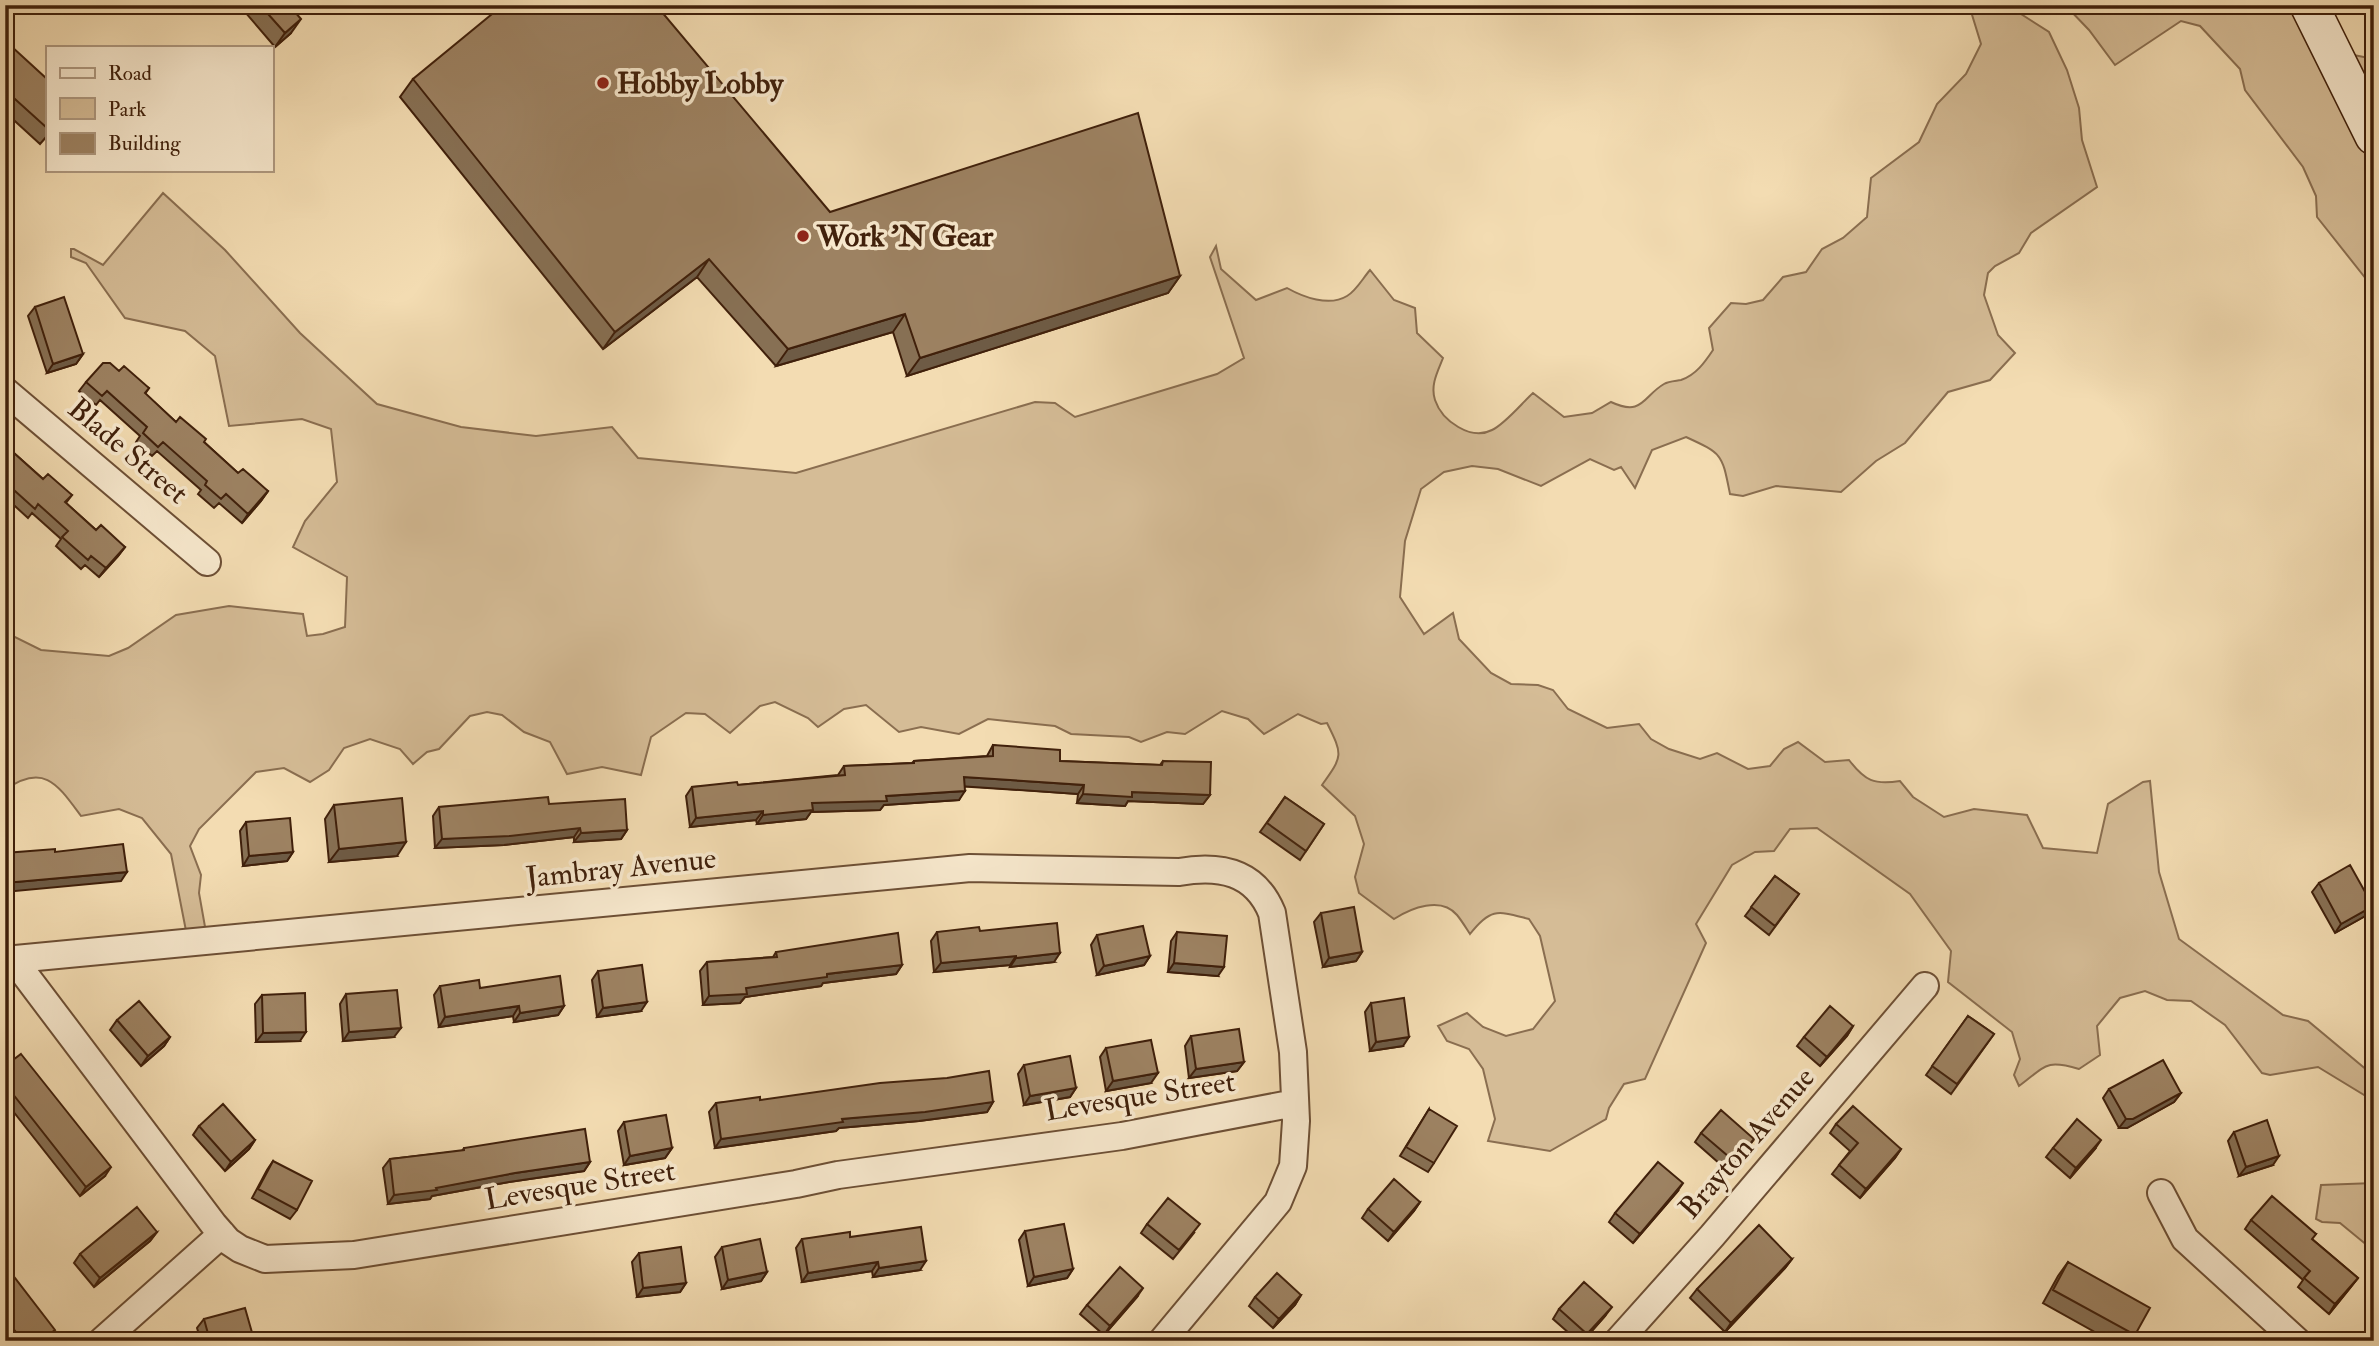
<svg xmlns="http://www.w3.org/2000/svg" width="2379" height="1346" viewBox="0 0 2379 1346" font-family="'IM FELL Double Pica',serif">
	<rect width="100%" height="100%" fill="#f3dcb2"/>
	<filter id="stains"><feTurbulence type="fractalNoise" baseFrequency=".00286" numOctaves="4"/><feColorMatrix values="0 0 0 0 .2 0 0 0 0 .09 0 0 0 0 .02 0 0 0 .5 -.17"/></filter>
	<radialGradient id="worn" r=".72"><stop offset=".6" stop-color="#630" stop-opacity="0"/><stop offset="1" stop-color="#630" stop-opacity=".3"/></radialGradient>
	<!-- green -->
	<path fill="#d5bc96" stroke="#8a6e50" stroke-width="2" d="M 1969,5 L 2021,5 L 2021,14 L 2049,32 L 2067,70 L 2079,108 L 2082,140 L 2097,187 L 2031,233 L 2019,253 L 1995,266 L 1988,273 L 1984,295 L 1998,335 L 2015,353 L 1990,380 L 1948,392 L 1905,443 L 1876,461 L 1841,492 L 1776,486 L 1743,496 L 1730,494 C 1722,454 1723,454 1686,437 L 1652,450 L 1635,488 L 1621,467 L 1614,470 L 1590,459 L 1541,486 L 1498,469 L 1472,466 L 1444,472 L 1421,489 L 1405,541 L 1400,597 L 1424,634 L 1453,613 L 1459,639 L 1491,673 L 1511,684 L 1538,685 L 1553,690 L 1568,709 L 1607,728 L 1639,724 L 1651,739 L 1669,749 L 1700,759 L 1717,753 L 1748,769 L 1770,766 L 1784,749 L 1798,742 L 1825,762 L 1849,760 C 1865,781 1874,785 1900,781 L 1913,797 L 1944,817 L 1974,809 L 2027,815 L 2043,848 L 2097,853 L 2108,804 L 2143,782 L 2150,781 L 2159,872 L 2179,939 L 2283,1015 L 2308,1021 L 2374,1076 L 2374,1101 L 2318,1067 L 2270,1075 L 2262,1073 L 2225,1025 L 2191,1001 L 2167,1000 L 2145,991 L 2120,998 L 2097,1026 L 2100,1055 L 2079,1069 C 2045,1059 2046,1066 2019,1086 L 2014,1075 L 2020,1059 L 2012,1032 L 1948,982 L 1951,951 L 1910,894 L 1817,828 L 1790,829 L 1774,851 L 1755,852 L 1732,865 L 1696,924 L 1706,943 L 1645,1079 L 1624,1084 L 1609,1108 L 1606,1119 L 1550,1151 L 1488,1141 L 1495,1119 L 1483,1069 L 1469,1049 L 1447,1041 L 1438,1026 L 1467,1013 L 1483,1027 L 1506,1036 L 1533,1029 L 1555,1001 L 1540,936 L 1529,919 C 1498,911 1491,907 1470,934 C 1466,928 1462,921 1457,915 C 1441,896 1411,908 1394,919 L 1359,893 L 1355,877 L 1364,844 L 1355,816 L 1322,785 C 1343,756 1343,755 1327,723 L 1321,724 L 1298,714 L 1264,734 L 1248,719 L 1222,711 L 1185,734 L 1167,732 L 1141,742 L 1129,737 L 1071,734 L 1055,726 L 988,719 L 959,734 L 921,727 L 899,732 L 866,705 L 844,709 L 818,727 L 808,718 L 775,702 L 760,706 L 730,733 L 705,714 L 686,713 L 651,737 L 641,775 L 602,767 L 567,774 L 550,742 L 524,732 L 502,715 L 487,712 L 470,716 L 439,749 L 427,752 L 413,764 L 400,749 L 370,739 L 344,748 L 329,770 L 310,782 L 284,768 L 256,772 L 199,829 L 190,846 L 201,875 L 199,893 L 207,938 L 188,941 L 171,854 L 142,818 L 119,809 L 81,816 C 58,785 44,762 5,790 L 5,638 L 13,636 L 41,650 L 109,656 L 128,648 L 176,615 L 229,606 L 303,614 L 307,636 L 323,634 L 345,627 L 347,577 L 293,547 L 305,521 L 337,482 L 331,429 L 302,419 L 229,426 L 215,356 L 185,331 L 125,318 L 86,263 L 71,257 L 71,249 L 74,249 L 103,265 L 163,193 L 225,250 L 300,333 L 377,404 L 461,427 L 536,436 L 612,427 L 638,458 L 796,473 L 1035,402 L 1055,403 L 1075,417 L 1217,374 L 1244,358 L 1210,257 L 1216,246 L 1221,269 L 1256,300 L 1287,288 C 1303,297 1329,307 1347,296 C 1356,291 1363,278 1370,270 L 1394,300 L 1415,308 L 1417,333 L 1443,358 C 1438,371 1430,385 1435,400 C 1442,421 1471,441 1492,430 C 1505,424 1522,403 1533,393 L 1564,417 L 1592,413 L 1611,402 C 1643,417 1643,396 1664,384 C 1669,381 1676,381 1681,380 C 1696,375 1705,362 1713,350 L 1709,328 L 1731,303 L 1746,304 L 1763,300 L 1783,277 L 1806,272 L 1822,249 L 1843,238 L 1867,217 L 1871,178 L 1919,142 L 1937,104 L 1966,74 L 1981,44 Z
		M 2065,5 L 2311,5 L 2334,51 L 2374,59 L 2374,289 L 2317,217 L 2316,196 L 2303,167 L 2245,90 L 2240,69 L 2200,26 L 2181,21 L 2115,65 L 2089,30 Z
		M 2374,1183 L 2374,1251 L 2340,1223 L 2322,1222 L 2316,1219 L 2321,1185 Z"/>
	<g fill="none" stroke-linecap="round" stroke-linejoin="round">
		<defs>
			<path id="street" d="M 5,391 L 207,562
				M 5,960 L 970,868 L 1179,872 C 1219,865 1255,871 1272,913 L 1293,1052 L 1296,1121 L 1293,1166 L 1278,1202 L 1162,1341
				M 14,960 L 214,1225 L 228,1241 L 240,1249 L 265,1259 L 354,1255 L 796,1184 L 838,1175 L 1122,1136 L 1295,1103
				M 2161,1193 L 2185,1239 L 2297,1341
				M 102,1341 L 222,1234
				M 1618,1341 L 1712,1236 L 1925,986"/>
			<path id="secondary" d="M 2309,5 L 2374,136"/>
		</defs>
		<!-- street casing -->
		<use href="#street" stroke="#6d4f35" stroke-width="30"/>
		<!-- secondary casing -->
		<use href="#secondary" stroke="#40200b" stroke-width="40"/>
		<!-- street -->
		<use href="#street" stroke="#f7e8cd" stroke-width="26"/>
		<!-- secondary -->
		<use href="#secondary" stroke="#f7e8cd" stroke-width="37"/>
	</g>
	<!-- wall -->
	<path fill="#877054" stroke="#40200b" stroke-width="2" d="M 239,5 L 289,5 L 291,33 L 275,47 Z
		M 5,52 L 47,79 L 47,136 L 40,144 L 5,112 Z
		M 413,79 L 830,212 L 1180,276 L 1168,293 L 907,376 L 893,332 L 776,366 L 697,277 L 603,349 L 400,97 Z
		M 35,307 L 83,354 L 76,364 L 47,373 L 28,316 Z
		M 119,371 L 149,388 L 145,394 L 176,422 L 204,442 L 238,473 L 268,491 L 261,501 L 242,523 L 219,503 L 214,508 L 198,494 L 201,490 L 157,451 L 152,456 L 136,442 L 140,436 L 100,400 L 96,405 L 79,391 L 86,382 Z
		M 5,445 L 43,479 L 72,495 L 66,503 L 96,530 L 125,547 L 118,556 L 99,577 L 85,565 L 81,569 L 56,546 L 61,539 L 32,513 L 28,518 L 5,497 Z
		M 993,745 L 1060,761 L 1160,765 L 1163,761 L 1210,795 L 1203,804 L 1128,801 L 1125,806 L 1077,803 L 1078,794 L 965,786 L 959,800 L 884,805 L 880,810 L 811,812 L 806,819 L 757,824 L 756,820 L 690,827 L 686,796 L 692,787 L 738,785 L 838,775 L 844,766 L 912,763 L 914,761 L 987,756 Z
		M 1285,797 L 1324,824 L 1300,860 L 1260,832 Z
		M 549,804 L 627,830 L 621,839 L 574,842 L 574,837 L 504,845 L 435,848 L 433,816 L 439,807 Z
		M 334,805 L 397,856 L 329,862 L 325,819 Z
		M 246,822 L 293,852 L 287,861 L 243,866 L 240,831 Z
		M 1775,876 L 1799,894 L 1769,935 L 1745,916 Z
		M 2319,883 L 2367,915 L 2335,933 L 2312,892 Z
		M 1321,913 L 1362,952 L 1356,961 L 1323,967 L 1314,922 Z
		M 980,931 L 1054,962 L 1010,967 L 1010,965 L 934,972 L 931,941 L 937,932 Z
		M 1177,932 L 1218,976 L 1168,972 L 1171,941 Z
		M 1097,935 L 1150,956 L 1144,965 L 1097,975 L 1091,945 Z
		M 776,952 L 902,965 L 896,974 L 823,983 L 821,986 L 745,997 L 740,1003 L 703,1005 L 700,971 L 707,962 L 773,957 Z
		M 598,971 L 641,1011 L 597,1017 L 592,980 Z
		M 440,986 L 480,988 L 564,1006 L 558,1015 L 514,1022 L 513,1016 L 439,1027 L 434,995 Z
		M 346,994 L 394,1037 L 343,1041 L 340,1004 Z
		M 262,995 L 300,1041 L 256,1042 L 255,1004 Z
		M 1371,1003 L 1403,1046 L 1370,1051 L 1365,1012 Z
		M 1968,1016 L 1994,1034 L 1951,1094 L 1926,1075 Z
		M 117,1020 L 170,1037 L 164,1046 L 141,1066 L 110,1030 Z
		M 1853,1026 L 1847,1036 L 1820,1066 L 1797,1046 L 1804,1037 Z
		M 1191,1036 L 1244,1062 L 1237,1071 L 1189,1078 L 1185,1046 Z
		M 1106,1048 L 1151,1083 L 1106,1091 L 1100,1057 Z
		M 1024,1065 L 1076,1088 L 1070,1097 L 1024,1105 L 1018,1074 Z
		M 5,1066 L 105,1176 L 80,1196 L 5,1101 Z
		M 2109,1089 L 2181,1093 L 2174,1102 L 2127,1128 L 2119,1128 L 2103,1098 Z
		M 760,1100 L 993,1102 L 987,1112 L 919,1121 L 839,1128 L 836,1131 L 715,1148 L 709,1112 L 716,1103 Z
		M 1429,1109 L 1434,1163 L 1428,1172 L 1400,1156 Z
		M 624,1122 L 672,1148 L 665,1158 L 624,1165 L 618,1131 Z
		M 1836,1124 L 1901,1149 L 1895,1158 L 1860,1198 L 1832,1174 L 1850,1151 L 1830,1133 Z
		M 199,1126 L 255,1140 L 249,1149 L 225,1171 L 193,1135 Z
		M 2234,1132 L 2273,1165 L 2239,1176 L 2228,1141 Z
		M 1701,1133 L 1754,1139 L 1728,1171 L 1695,1142 Z
		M 464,1148 L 590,1162 L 584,1171 L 509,1182 L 432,1196 L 430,1199 L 388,1204 L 383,1168 L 390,1159 L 462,1151 Z
		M 2053,1148 L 2095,1149 L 2070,1178 L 2046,1157 Z
		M 273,1161 L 297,1210 L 290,1219 L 252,1198 L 267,1170 Z
		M 1677,1192 L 1633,1243 L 1609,1222 L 1615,1213 Z
		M 1420,1202 L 1414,1211 L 1388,1241 L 1362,1218 L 1368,1209 Z
		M 2251,1220 L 2316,1234 L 2312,1239 L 2358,1278 L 2329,1314 L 2298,1287 L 2303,1280 L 2245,1229 Z
		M 1147,1224 L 1194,1233 L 1173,1259 L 1141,1233 Z
		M 1025,1231 L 1073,1269 L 1067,1278 L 1028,1286 L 1019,1240 Z
		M 157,1232 L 150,1241 L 94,1287 L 74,1263 L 80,1254 Z
		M 850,1237 L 920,1270 L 873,1277 L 872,1271 L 802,1282 L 796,1248 L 802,1239 Z
		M 722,1247 L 767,1272 L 761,1281 L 722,1289 L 715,1257 Z
		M 639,1253 L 686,1283 L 680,1292 L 637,1297 L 632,1262 Z
		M 1792,1259 L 1785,1268 L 1725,1332 L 1690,1298 L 1697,1289 Z
		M 2068,1262 L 2135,1335 L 2131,1341 L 2111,1341 L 2043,1303 L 2058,1276 Z
		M 5,1265 L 48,1339 L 46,1341 L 9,1341 L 5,1336 Z
		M 1301,1295 L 1295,1305 L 1273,1328 L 1249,1306 L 1255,1297 Z
		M 1137,1297 L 1104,1335 L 1080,1314 L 1087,1305 Z
		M 1559,1309 L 1605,1316 L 1583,1341 L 1578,1341 L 1553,1319 Z
		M 204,1319 L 249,1341 L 201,1341 L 197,1328 Z
		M 2374,1330 L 2374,1341 L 2366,1341 Z"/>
	<!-- shaded-wall -->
	<path fill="#6e5b45" stroke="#40200b" stroke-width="2" d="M 301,19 L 291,33 L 275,47 L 285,33 Z
		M 709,259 L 697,277 L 603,349 L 615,332 Z
		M 1180,276 L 1168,293 L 907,376 L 920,358 Z
		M 905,314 L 893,332 L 776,366 L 788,349 Z
		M 83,354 L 76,364 L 47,373 L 53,364 Z
		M 268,491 L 261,501 L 242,523 L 248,514 Z
		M 125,547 L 118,556 L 99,577 L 106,568 Z
		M 964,777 L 1084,785 L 1078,794 L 958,786 Z
		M 965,791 L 959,800 L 884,805 L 880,810 L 811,812 L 806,819 L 757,824 L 763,815 L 812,803 L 886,796 Z
		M 1132,792 L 1210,795 L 1203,804 L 1128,801 L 1125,806 L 1077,803 L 1083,794 Z
		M 763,811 L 756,820 L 690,827 L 696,818 Z
		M 580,828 L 574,837 L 504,845 L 435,848 L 442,839 Z
		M 627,830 L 621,839 L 574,842 L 581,833 Z
		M 406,842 L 397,856 L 329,862 L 339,849 Z
		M 293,852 L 287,861 L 243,866 L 249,856 Z
		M 127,872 L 121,881 L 5,892 L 5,883 Z
		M 2373,906 L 2367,915 L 2335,933 L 2341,924 Z
		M 1362,952 L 1356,961 L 1323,967 L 1329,958 Z
		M 1060,953 L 1054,962 L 1010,967 L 1016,958 Z
		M 1016,956 L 1010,965 L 934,972 L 941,963 Z
		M 1150,956 L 1144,965 L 1097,975 L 1104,966 Z
		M 1174,963 L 1224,967 L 1218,976 L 1168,972 Z
		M 902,965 L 896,974 L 823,983 L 821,986 L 745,997 L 740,1003 L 703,1005 L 709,996 L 746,988 L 827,974 Z
		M 647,1002 L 641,1011 L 597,1017 L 603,1008 Z
		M 519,1006 L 513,1016 L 439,1027 L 445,1017 Z
		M 564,1006 L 558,1015 L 514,1022 L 520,1013 Z
		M 1853,1026 L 1847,1036 L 1820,1066 L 1827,1057 Z
		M 401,1028 L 394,1037 L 343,1041 L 349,1032 Z
		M 306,1032 L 300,1041 L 256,1042 L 263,1033 Z
		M 170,1037 L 164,1046 L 141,1066 L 148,1056 Z
		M 1409,1037 L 1403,1046 L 1370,1051 L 1376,1042 Z
		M 1244,1062 L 1237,1071 L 1189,1078 L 1196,1069 Z
		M 1158,1073 L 1151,1083 L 1106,1091 L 1113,1081 Z
		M 1076,1088 L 1070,1097 L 1024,1105 L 1030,1096 Z
		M 2181,1093 L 2174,1102 L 2127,1128 L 2119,1128 L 2126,1119 Z
		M 993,1102 L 987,1112 L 919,1121 L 839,1128 L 836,1131 L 715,1148 L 721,1139 L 842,1119 Z
		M 1754,1139 L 1748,1148 L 1728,1171 L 1735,1162 Z
		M 255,1140 L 249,1149 L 225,1171 L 231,1162 Z
		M 2101,1140 L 2095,1149 L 2070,1178 L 2076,1168 Z
		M 672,1148 L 665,1158 L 624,1165 L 630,1156 Z
		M 1901,1149 L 1895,1158 L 1860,1198 L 1866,1189 Z
		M 2279,1156 L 2273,1165 L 2239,1176 L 2246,1167 Z
		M 590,1162 L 584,1171 L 509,1182 L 432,1196 L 430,1199 L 388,1204 L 394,1195 L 515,1173 Z
		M 111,1167 L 105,1176 L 80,1196 L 86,1187 Z
		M 1683,1183 L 1677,1192 L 1633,1243 L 1640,1234 Z
		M 1420,1202 L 1414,1211 L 1388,1241 L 1394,1232 Z
		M 157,1232 L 150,1241 L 94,1287 L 100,1278 Z
		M 1792,1259 L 1785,1268 L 1725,1332 L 1731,1323 Z
		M 926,1261 L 920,1270 L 873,1277 L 879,1268 Z
		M 878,1262 L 872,1271 L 802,1282 L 808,1273 Z
		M 1073,1269 L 1067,1278 L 1028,1286 L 1034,1277 Z
		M 767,1272 L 761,1281 L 722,1289 L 728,1280 Z
		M 2358,1278 L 2351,1287 L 2329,1314 L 2335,1304 Z
		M 686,1283 L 680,1292 L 637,1297 L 643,1288 Z
		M 1143,1288 L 1137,1297 L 1104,1335 L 1110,1326 Z
		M 1301,1295 L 1295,1305 L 1273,1328 L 1279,1319 Z
		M 1612,1307 L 1605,1316 L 1583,1341 L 1587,1334 Z
		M 55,1330 L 46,1341 L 40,1341 Z
		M 253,1336 L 249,1341 L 235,1341 Z"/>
	<!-- building -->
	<path fill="#9d8262" stroke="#40200b" stroke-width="2" d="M 260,5 L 289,5 L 301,19 L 285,33 Z
		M 503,5 L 656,5 L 830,212 L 1138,113 L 1180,276 L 920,358 L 905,314 L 788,349 L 709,259 L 615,332 L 413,79 Z
		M 11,46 L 47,79 L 47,128 L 5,90 L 5,52 Z
		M 64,297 L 83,354 L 53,364 L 35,307 Z
		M 103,363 L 110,363 L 119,371 L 124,366 L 149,388 L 145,393 L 176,422 L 180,417 L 206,439 L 204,442 L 238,473 L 243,469 L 268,491 L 248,514 L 226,494 L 221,499 L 205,485 L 207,481 L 163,442 L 158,447 L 143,433 L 147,427 L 107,391 L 102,396 L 86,382 Z
		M 5,445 L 43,479 L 48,474 L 72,495 L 65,502 L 96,530 L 101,525 L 125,547 L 106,568 L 91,556 L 88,560 L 62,537 L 68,531 L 38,504 L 35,509 L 5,482 Z
		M 993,745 L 1060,750 L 1060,761 L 1162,765 L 1163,761 L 1211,762 L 1210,795 L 1132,792 L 1132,797 L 1083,794 L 1084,785 L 964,777 L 965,791 L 886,796 L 887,801 L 812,803 L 813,810 L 763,815 L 763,811 L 696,818 L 692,787 L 737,782 L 738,785 L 845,775 L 844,766 L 914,763 L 914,761 L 993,756 Z
		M 548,797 L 549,804 L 625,799 L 627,830 L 581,833 L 580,828 L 510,836 L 442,839 L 439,807 Z
		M 1285,797 L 1324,824 L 1306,851 L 1267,823 Z
		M 402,798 L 406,842 L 339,849 L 334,805 Z
		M 290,818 L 293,852 L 249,856 L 246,822 Z
		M 123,844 L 127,872 L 5,883 L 5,853 L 55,849 L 55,852 Z
		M 2350,865 L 2373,906 L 2341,924 L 2319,883 Z
		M 1775,876 L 1799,894 L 1775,926 L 1751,907 Z
		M 1354,907 L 1362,952 L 1329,958 L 1321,913 Z
		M 1057,923 L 1060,953 L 1016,958 L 1016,956 L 941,963 L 937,932 L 979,927 L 980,931 Z
		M 1143,926 L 1150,956 L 1104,966 L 1097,935 Z
		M 1177,932 L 1227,936 L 1224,967 L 1174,963 Z
		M 898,933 L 902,965 L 827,974 L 827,977 L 746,988 L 747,994 L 709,996 L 707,962 L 777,957 L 776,952 Z
		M 642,965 L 647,1002 L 603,1008 L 598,971 Z
		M 560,976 L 564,1006 L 520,1013 L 519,1006 L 445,1017 L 440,986 L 479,980 L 480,988 Z
		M 397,990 L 401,1028 L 349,1032 L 346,994 Z
		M 305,993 L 306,1032 L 263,1033 L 262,995 Z
		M 1404,998 L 1409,1037 L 1376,1042 L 1371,1003 Z
		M 139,1001 L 170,1037 L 148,1056 L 117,1020 Z
		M 1830,1006 L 1853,1026 L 1827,1057 L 1804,1037 Z
		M 1968,1016 L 1994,1034 L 1957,1084 L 1932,1066 Z
		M 1239,1029 L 1244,1062 L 1196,1069 L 1191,1036 Z
		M 1151,1040 L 1158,1073 L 1113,1081 L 1106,1048 Z
		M 21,1054 L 111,1167 L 86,1187 L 5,1084 L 5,1066 Z
		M 1070,1056 L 1076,1088 L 1030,1096 L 1024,1065 Z
		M 2163,1060 L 2181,1093 L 2133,1119 L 2126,1119 L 2109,1089 Z
		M 989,1071 L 993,1102 L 925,1112 L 842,1119 L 843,1122 L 721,1139 L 716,1103 L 760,1097 L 760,1100 L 880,1083 L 947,1078 Z
		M 223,1104 L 255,1140 L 231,1162 L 199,1126 Z
		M 1853,1106 L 1901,1149 L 1866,1189 L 1839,1165 L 1858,1143 L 1836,1124 Z
		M 1429,1109 L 1457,1126 L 1434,1163 L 1406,1147 Z
		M 1721,1110 L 1754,1139 L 1735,1162 L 1701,1133 Z
		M 666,1115 L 672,1148 L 630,1156 L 624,1122 Z
		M 2077,1119 L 2101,1140 L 2076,1168 L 2053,1148 Z
		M 2267,1120 L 2279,1156 L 2246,1167 L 2234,1132 Z
		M 585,1129 L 590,1162 L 515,1173 L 436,1188 L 437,1190 L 394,1195 L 390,1159 L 464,1150 L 464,1148 Z
		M 273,1161 L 312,1181 L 297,1210 L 258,1189 Z
		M 1658,1162 L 1683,1183 L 1640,1234 L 1615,1213 Z
		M 1394,1179 L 1420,1202 L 1394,1232 L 1368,1209 Z
		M 2272,1196 L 2316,1234 L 2312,1239 L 2358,1278 L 2335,1304 L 2304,1278 L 2310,1271 L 2251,1220 Z
		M 1168,1198 L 1200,1224 L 1179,1250 L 1147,1224 Z
		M 137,1207 L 157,1232 L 100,1278 L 80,1254 Z
		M 1064,1224 L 1073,1269 L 1034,1277 L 1025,1231 Z
		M 1759,1225 L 1792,1259 L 1731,1323 L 1697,1289 Z
		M 921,1227 L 926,1261 L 879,1268 L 878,1262 L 808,1273 L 802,1239 L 850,1232 L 850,1237 Z
		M 760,1239 L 767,1272 L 728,1280 L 722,1247 Z
		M 681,1247 L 686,1283 L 643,1288 L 639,1253 Z
		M 2068,1262 L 2150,1308 L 2135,1335 L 2053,1290 Z
		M 5,1265 L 55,1330 L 40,1341 L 23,1341 L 5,1318 Z
		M 1120,1267 L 1143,1288 L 1110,1326 L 1087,1305 Z
		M 1277,1273 L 1301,1295 L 1279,1319 L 1255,1297 Z
		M 1584,1282 L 1612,1307 L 1587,1334 L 1559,1309 Z
		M 245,1308 L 253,1336 L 235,1341 L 210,1341 L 204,1319 Z"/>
	<!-- markers -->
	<g fill="#8f2418" stroke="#f7e8cd" stroke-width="2.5">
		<circle cx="603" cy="83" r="7"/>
		<circle cx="803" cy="236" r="7"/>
	</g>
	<g text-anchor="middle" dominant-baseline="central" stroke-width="7" stroke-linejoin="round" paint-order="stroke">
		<!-- poi labels -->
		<g font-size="30" font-weight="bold" fill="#40200b" stroke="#f7e8cd" text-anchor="start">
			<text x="617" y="83">Hobby Lobby</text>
			<text x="817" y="236">Work 'N Gear</text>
		</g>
		<!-- street labels -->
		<g font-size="30" fill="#40200b" stroke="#f7e8cd">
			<text transform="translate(128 451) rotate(40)">Blade Street</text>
			<text transform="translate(621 868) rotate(-6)">Jambray Avenue</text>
			<text transform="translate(1140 1096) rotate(-9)">Levesque Street</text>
			<text transform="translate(1747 1143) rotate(-49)">Brayton Avenue</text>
			<text transform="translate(580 1185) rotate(-9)">Levesque Street</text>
		</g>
	</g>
	<!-- margin -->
	<rect width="2379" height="1346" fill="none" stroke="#f3dcb2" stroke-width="28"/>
	<rect x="7" y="7" width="2365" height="1332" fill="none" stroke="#40200b" stroke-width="3.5"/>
	<rect x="14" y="14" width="2351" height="1318" fill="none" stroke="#40200b" stroke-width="2"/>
	<!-- legend -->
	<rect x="46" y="46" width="228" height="126" fill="#f7e8cd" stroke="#ae987f" stroke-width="2"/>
	<rect x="60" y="68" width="35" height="10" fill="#f7e8cd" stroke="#ae987f" stroke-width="2"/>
	<text x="108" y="80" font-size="21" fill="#40200b">Road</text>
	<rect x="60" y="98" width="35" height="21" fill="#d5bc96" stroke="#ae987f" stroke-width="2"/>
	<text x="108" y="116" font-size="21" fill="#40200b">Park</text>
	<rect x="60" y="133" width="35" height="21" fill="#9d8262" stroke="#ae987f" stroke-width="2"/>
	<text x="108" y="150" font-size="21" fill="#40200b">Building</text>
	<rect width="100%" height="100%" filter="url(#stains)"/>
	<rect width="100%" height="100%" fill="url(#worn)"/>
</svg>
